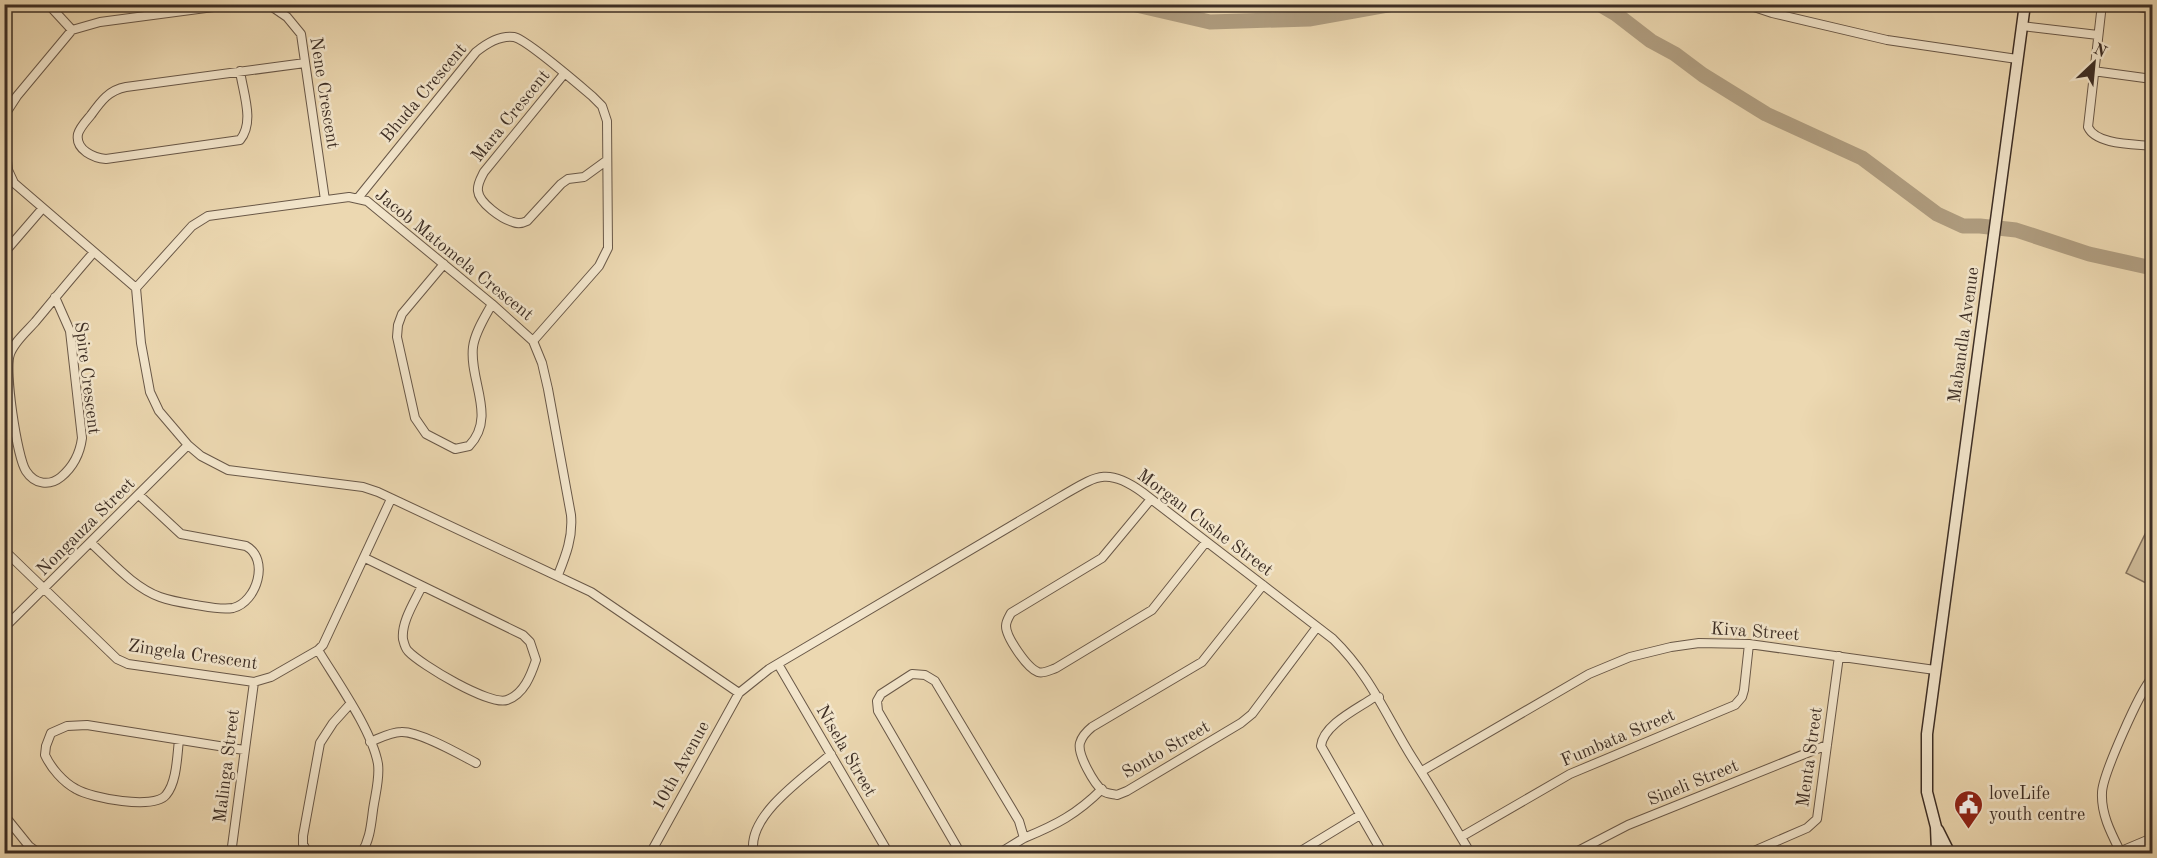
<svg xmlns="http://www.w3.org/2000/svg" width="2157" height="858" viewBox="0 0 2157 858" font-family="'Old Standard TT',serif">
	<rect width="100%" height="100%" fill="#ecd8b1"/>
	<filter id="stains"><feTurbulence type="fractalNoise" baseFrequency=".00333" numOctaves="4"/><feColorMatrix values="0 0 0 0 .2 0 0 0 0 .09 0 0 0 0 .02 0 0 0 .5 -.17"/></filter>
	<radialGradient id="worn" r=".72"><stop offset=".6" stop-color="#630" stop-opacity="0"/><stop offset="1" stop-color="#630" stop-opacity=".3"/></radialGradient>
	<!-- grass -->
	<path fill="#cebb99" stroke="#86745f" stroke-width="1.5" d="M 2152,520 L 2152,586 L 2126,573 Z"/>
	<g fill="none" stroke-linecap="round" stroke-linejoin="round">
		<!-- river -->
		<path stroke="#b09e81" stroke-width="15" d="M 1132,4 L 1210,22 L 1309,19 L 1393,4
			M 1599,4 L 1616,14 L 1651,41 L 1675,54 L 1703,75 L 1766,114 L 1862,158 L 1937,214 L 1963,226 L 1980,226 L 2016,230 L 2089,254 L 2152,268"/>
		<defs>
			<path id="street" d="M 48,4 L 72,30
				M 268,4 L 287,17 L 301,34 L 325,200
				M 1745,4 L 1772,13 L 1887,40 L 2017,59
				M 2102,4 L 2088,127 C 2096,145 2134,144 2152,146
				M 2118,4 L 2152,9
				M 4,6 L 6,4
				M 2022,26 L 2098,35
				M 240,71 C 243,93 255,122 240,140 L 106,159 C 94,158 75,150 78,134 C 80,127 87,120 91,115 C 101,101 109,90 126,87 L 305,63
				M 2093,71 L 2152,79
				M 564,74 L 484,172 C 481,178 477,184 478,191 C 479,203 502,219 513,222 C 518,224 523,223 527,221 L 561,184 L 568,179 L 584,177 L 606,161
				M 4,116 L 17,96 L 72,30 L 100,22 L 236,4
				M 4,135 L 8,170 L 14,183 L 136,288
				M 358,198 L 476,52 C 487,43 500,35 514,37 C 526,39 579,85 592,96 L 602,106 L 607,121 L 608,248 L 599,266 L 533,341
				M 4,253 L 42,209
				M 444,264 L 402,314 L 398,325 L 397,337 L 415,418 L 426,434 L 455,449 L 469,446 C 497,417 469,381 473,347 C 475,332 485,317 492,304
				M 55,297 L 70,331 L 82,438 C 80,453 73,467 61,477 C 50,486 35,485 26,471 C 17,457 4,370 10,354 C 14,342 27,331 35,322 C 55,298 74,275 94,252
				M 1151,499 L 1102,558 L 1011,613 C 1009,617 1006,621 1006,626 C 1006,637 1027,668 1038,672 C 1044,674 1050,670 1056,668 L 1152,610 L 1206,542
				M 91,543 C 112,562 133,587 160,597 C 171,601 184,603 196,605 C 208,607 221,610 233,608 C 257,602 270,559 246,546 L 181,534 L 139,495
				M 4,550 L 117,659 L 128,664 L 254,682 L 271,677 L 318,650 L 323,645 L 391,499
				M 365,558 L 523,635 L 530,642 L 536,660 C 531,675 524,694 507,700 C 490,706 421,665 408,651 C 405,648 404,643 403,639 C 401,622 415,601 422,586
				M 558,575 C 566,555 573,537 571,515 L 548,389 L 542,363 L 533,341 L 492,304 L 367,201 L 349,197 L 208,216 L 192,226 L 136,288 L 141,343 L 150,392 L 159,411 L 188,445 L 201,456 L 228,470 L 363,487 L 378,492 L 591,592 L 739,693
				M 1263,585 L 1202,662 L 1092,727 C 1087,731 1082,736 1080,743 C 1077,754 1094,784 1103,791 C 1107,794 1113,794 1117,795 L 1127,791 L 1241,723 L 1252,714 L 1317,627
				M 4,628 L 188,445
				M 318,650 C 336,680 372,730 378,764 C 380,779 375,795 373,810 C 371,825 370,840 361,854
				M 778,664 L 889,854
				M 1379,697 L 1373,698 C 1357,709 1323,725 1321,746 L 1383,854
				M 179,740 C 177,756 177,782 166,795 C 154,810 91,798 76,789 C 63,782 51,768 45,755 L 46,746 L 51,733 L 67,726 L 87,725 L 244,750
				M 370,742 C 380,738 391,732 401,732 C 419,731 459,754 476,763
				M 1422,771 L 1589,674 L 1630,657 L 1671,647 L 1699,643 L 1749,644 L 1935,670
				M 4,815 L 29,846 L 40,854
				M 1461,837 L 1570,774 L 1735,705 L 1742,697 L 1744,690 L 1749,644
				M 1024,838 C 1056,825 1077,814 1102,789
				M 2120,851 C 2111,833 2101,814 2102,793 C 2102,776 2140,691 2152,678
				M 231,854 L 254,682
				M 308,854 L 303,844 L 303,836 L 320,743 L 333,723 L 351,703
				M 650,854 L 739,693 L 769,669 L 1060,497 C 1095,477 1106,466 1142,492 L 1333,639 C 1371,676 1386,716 1413,759 C 1433,790 1452,822 1471,854
				M 759,854 L 753,847 C 752,812 806,776 831,754
				M 961,854 L 878,711 L 877,701 L 881,694 L 912,674 L 925,675 L 935,681 L 1019,821 L 1024,838 L 998,854
				M 1296,854 L 1360,815
				M 1572,854 L 1628,825 L 1827,745
				M 1747,854 L 1807,828 L 1817,819 L 1839,656
				M 2114,854 L 2152,838"/>
			<path id="secondary" d="M 1938,830 L 1948,850
				M 1937,851 L 1936,827 L 1927,792 L 1927,734 L 2025,4"/>
		</defs>
		<!-- street casing -->
		<use href="#street" stroke="#695848" stroke-width="10"/>
		<!-- secondary casing -->
		<use href="#secondary" stroke="#3d2e25" stroke-width="13"/>
		<!-- street -->
		<use href="#street" stroke="#f3e6cc" stroke-width="8"/>
		<!-- secondary -->
		<use href="#secondary" stroke="#f3e6cc" stroke-width="10"/>
	</g>
	<!-- icons -->
	<defs>
		<symbol id="civic-pin" viewBox="-11 -11 22 30"><path d="M0 17L-7.5 6A9.5 9.5 0 1 1 7.5 6Z" fill="#8f2418" stroke="#f3e6cc"/><path d="M-.6-6.5H3V-4.5H.6V-3L4-1V1h2V6H-6V1h2V-1L-.6-3ZM-1.2 2.5V6h2.4V2.5Z" fill="#fff"/></symbol>
	</defs>
	<g fill-rule="evenodd">
		<use href="#civic-pin" x="1952" y="788" width="33" height="45"/>
	</g>
	<g text-anchor="middle" dominant-baseline="central" stroke-width="5" stroke-linejoin="round" paint-order="stroke">
		<!-- street labels -->
		<g font-size="18" fill="#3d2e25" stroke="#f3e6cc">
			<text transform="translate(324 93) rotate(81)">Nene Crescent</text>
			<text transform="translate(424 93) rotate(-50)">Bhuda Crescent</text>
			<text transform="translate(511 116) rotate(-51)">Mara Crescent</text>
			<text transform="translate(454 255) rotate(39)">Jacob Matomela Crescent</text>
			<text transform="translate(1964 335) rotate(-82)">Mabandla Avenue</text>
			<text transform="translate(87 378) rotate(83)">Spire Crescent</text>
			<text transform="translate(1205 523) rotate(37)">Morgan Cushe Street</text>
			<text transform="translate(86 527) rotate(-45)">Nongauza Street</text>
			<text transform="translate(1755 632) rotate(4)">Kiva Street</text>
			<text transform="translate(193 655) rotate(8)">Zingela Crescent</text>
			<text transform="translate(1618 738) rotate(-23)">Fumbata Street</text>
			<text transform="translate(1166 750) rotate(-30)">Sonto Street</text>
			<text transform="translate(846 751) rotate(60)">Ntsela Street</text>
			<text transform="translate(1810 757) rotate(-82)">Menta Street</text>
			<text transform="translate(227 766) rotate(-83)">Malinga Street</text>
			<text transform="translate(681 766) rotate(-61)">10th Avenue</text>
			<text transform="translate(1693 783) rotate(-22)">Sineli Street</text>
		</g>
		<!-- poi labels -->
		<g font-size="18" fill="#3d2e25" stroke="#f3e6cc" text-anchor="start">
			<text x="1989" y="794">loveLife<tspan x="1989" dy="21">youth centre</tspan></text>
		</g>
	</g>
	<!-- margin -->
	<rect width="2157" height="858" fill="none" stroke="#ecd8b1" stroke-width="24"/>
	<rect x="6" y="6" width="2145" height="846" fill="none" stroke="#3d2e25" stroke-width="3"/>
	<rect x="12" y="12" width="2133" height="834" fill="none" stroke="#3d2e25" stroke-width="1.5"/>
	<!-- north arrow -->
	<g transform="translate(2094 63) rotate(26)" stroke="#f3e6cc" stroke-width="4.5" paint-order="stroke">
	<path d="M0-4.5L10 22L0 15L-10 22Z" fill="#3d2e25"/>
	<text y="-9" font-size="16" font-weight="bold" text-anchor="middle" fill="#3d2e25">N</text>
	</g>
	<rect width="100%" height="100%" filter="url(#stains)"/>
	<rect width="100%" height="100%" fill="url(#worn)"/>
</svg>
